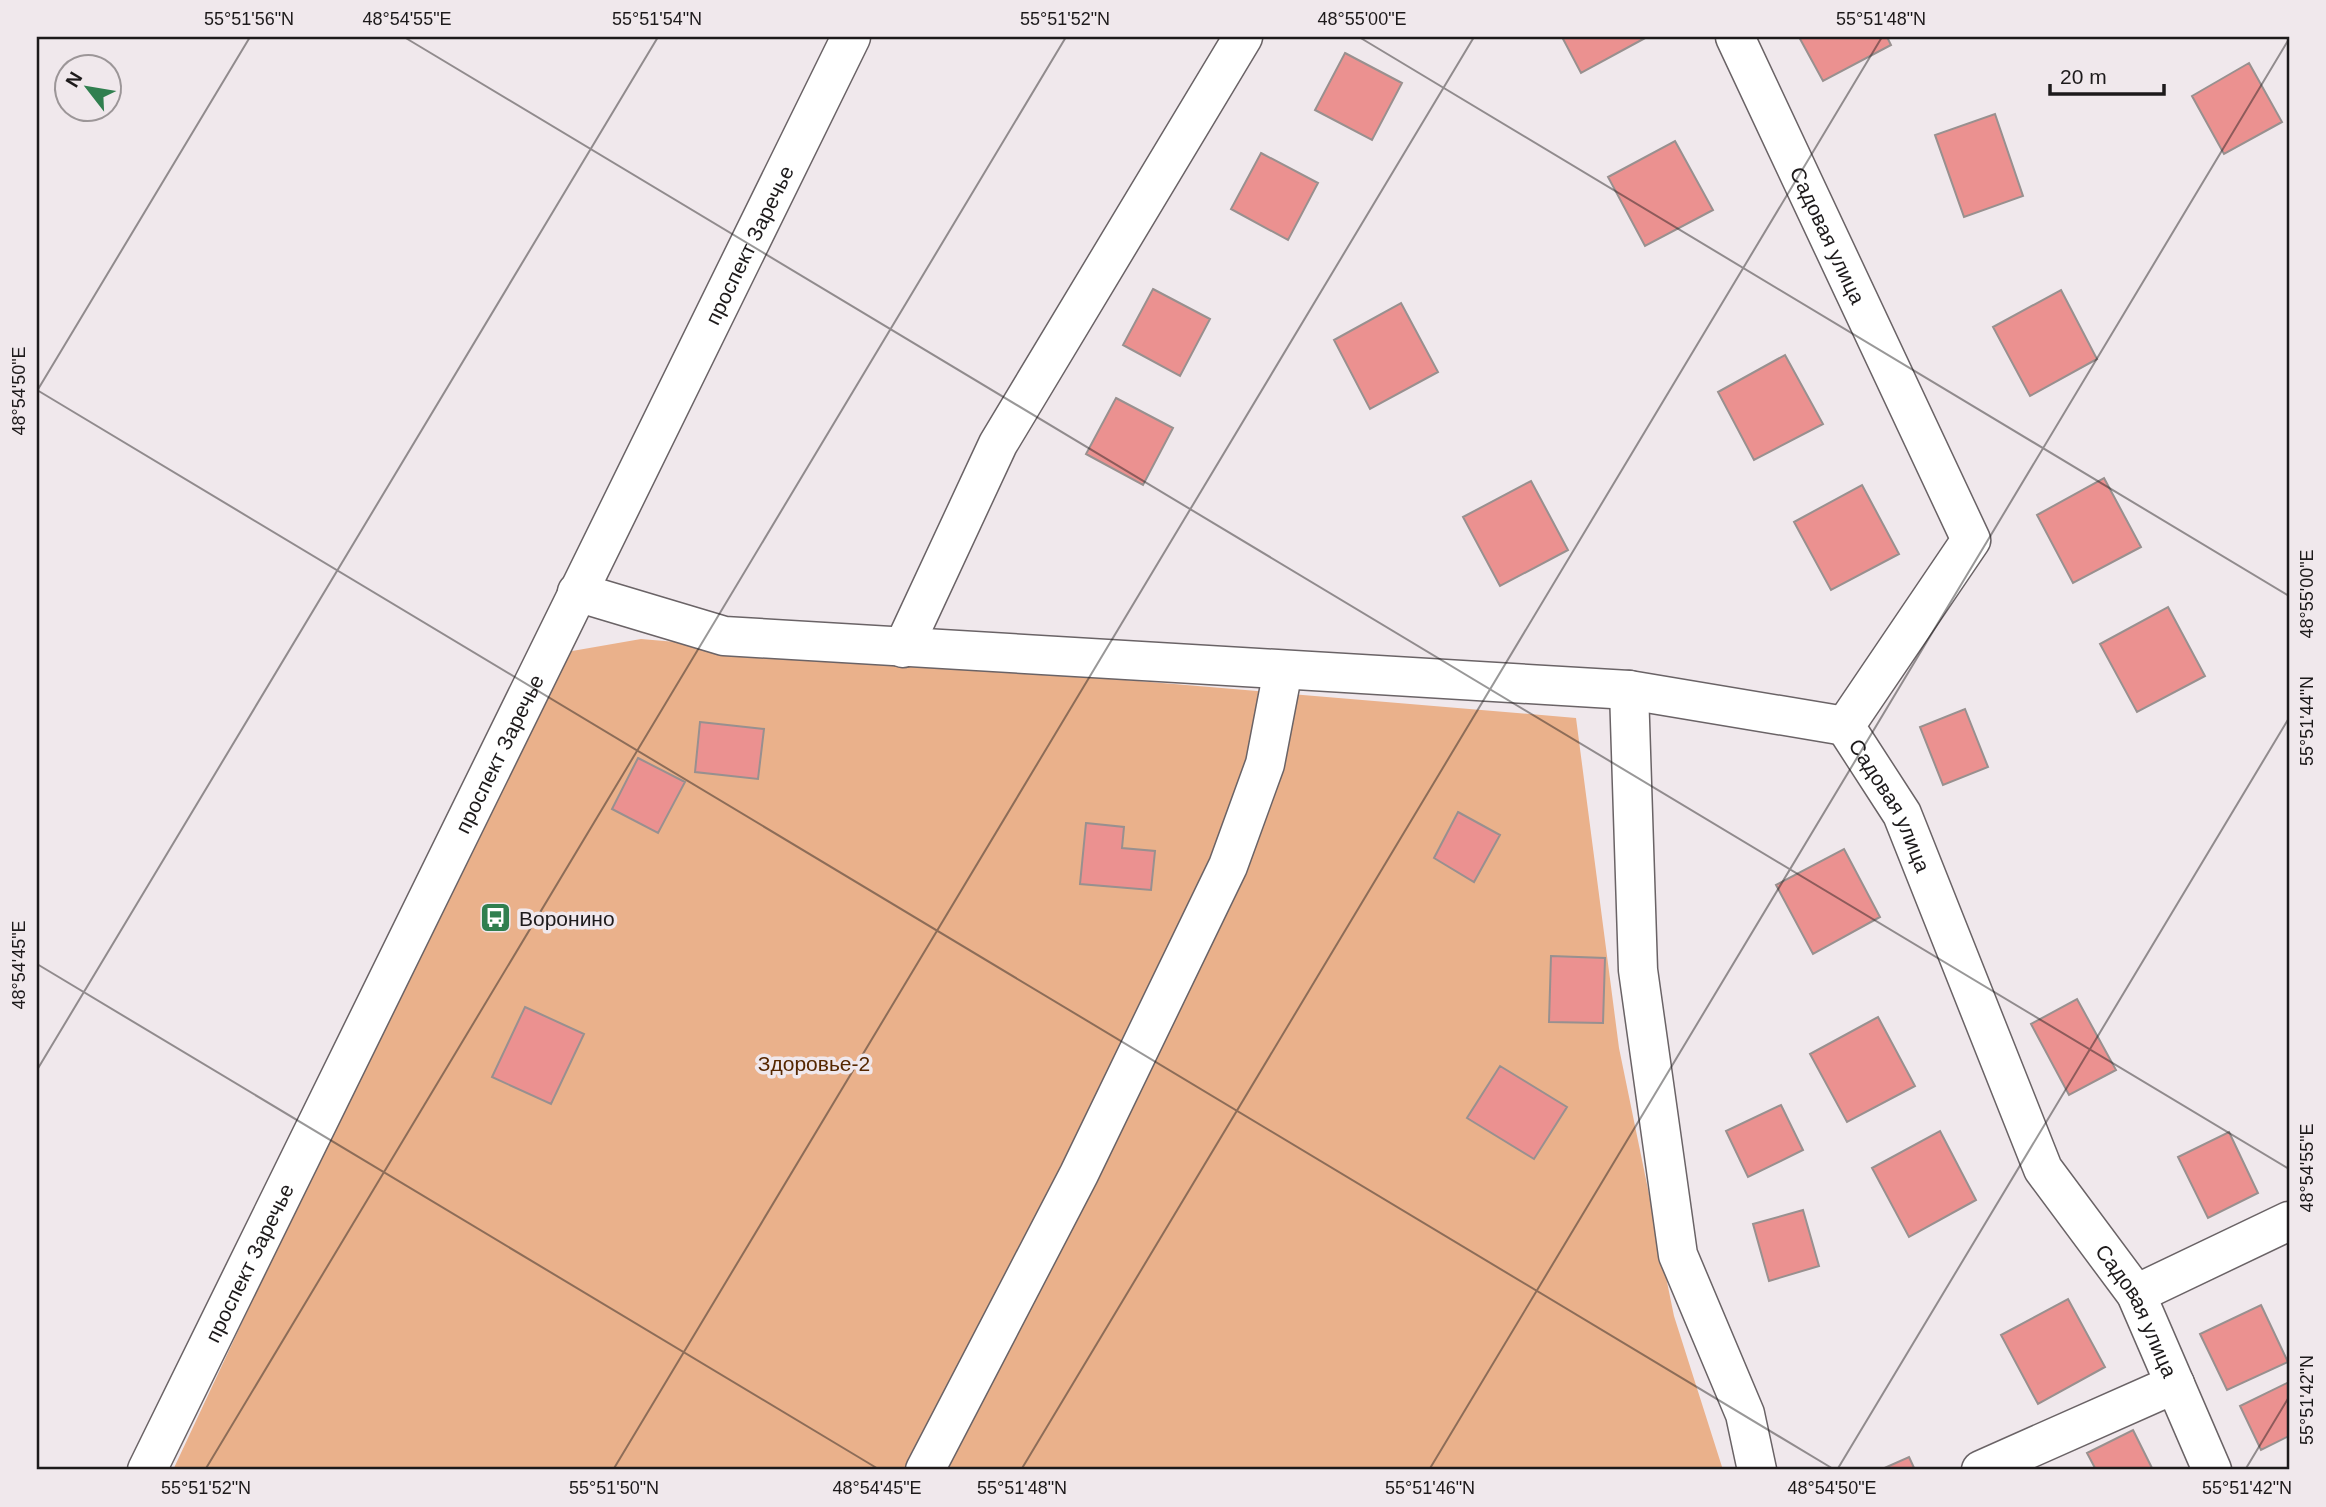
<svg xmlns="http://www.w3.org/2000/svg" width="2326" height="1507" viewBox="0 0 2326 1507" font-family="Helvetica,sans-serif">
	<rect width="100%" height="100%" fill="#f0e8ec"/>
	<!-- green -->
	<path fill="#eab18b" d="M 641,639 L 1576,718 L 1619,1048 L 1674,1316 L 1723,1470 L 173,1470 L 555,654 Z"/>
	<!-- building -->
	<path fill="#eb9190" stroke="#98908f" stroke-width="2" d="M 1562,37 L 1647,37 L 1581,73 Z
		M 1799,37 L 1887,37 L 1891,45 L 1823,81 Z
		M 1345,53 L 1402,83 L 1372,140 L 1315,110 Z
		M 2249,63 L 2282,122 L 2224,154 L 2192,96 Z
		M 1995,114 L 2023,196 L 1964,217 L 1935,135 Z
		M 1675,141 L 1713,210 L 1645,246 L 1608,177 Z
		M 1261,153 L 1318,183 L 1288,240 L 1231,209 Z
		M 1153,289 L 1210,319 L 1180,376 L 1123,345 Z
		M 2061,290 L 2097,359 L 2030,396 L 1993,327 Z
		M 1401,303 L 1438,372 L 1370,409 L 1334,340 Z
		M 1785,355 L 1823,424 L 1754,460 L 1718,392 Z
		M 1116,398 L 1173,428 L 1143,485 L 1086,454 Z
		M 2104,478 L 2141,547 L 2073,583 L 2037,515 Z
		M 1531,481 L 1568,550 L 1500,586 L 1463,517 Z
		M 1862,485 L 1899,554 L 1831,590 L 1794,522 Z
		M 2168,607 L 2205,676 L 2137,712 L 2100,644 Z
		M 1965,709 L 1988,767 L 1943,785 L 1920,727 Z
		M 700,722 L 764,729 L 758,779 L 695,772 Z
		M 638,758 L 685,782 L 658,833 L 612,809 Z
		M 1458,812 L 1500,835 L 1474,882 L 1434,858 Z
		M 1086,823 L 1124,827 L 1122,848 L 1155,851 L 1151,890 L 1080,884 Z
		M 1844,849 L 1880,917 L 1813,954 L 1776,885 Z
		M 1551,956 L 1605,958 L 1603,1023 L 1549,1022 Z
		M 2077,999 L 2116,1070 L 2069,1095 L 2031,1024 Z
		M 525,1007 L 584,1034 L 551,1104 L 492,1077 Z
		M 1878,1017 L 1915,1086 L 1847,1122 L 1810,1054 Z
		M 1500,1066 L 1567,1107 L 1534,1159 L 1467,1118 Z
		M 1781,1105 L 1803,1150 L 1748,1177 L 1726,1131 Z
		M 1940,1131 L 1976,1200 L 1909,1237 L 1872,1168 Z
		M 2229,1132 L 2258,1193 L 2208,1218 L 2178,1157 Z
		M 1803,1210 L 1819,1266 L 1769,1281 L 1753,1224 Z
		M 2068,1299 L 2105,1367 L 2038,1404 L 2001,1335 Z
		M 2261,1305 L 2288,1362 L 2227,1390 L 2200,1334 Z
		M 2289,1382 L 2289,1436 L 2261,1450 L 2240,1406 Z
		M 2133,1430 L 2153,1470 L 2096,1470 L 2087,1453 Z
		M 1909,1457 L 1915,1470 L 1880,1470 Z"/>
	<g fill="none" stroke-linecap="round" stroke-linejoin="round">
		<defs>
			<g id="minor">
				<path id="s1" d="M 1735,37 L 1971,540 L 1845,726 L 1902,814 L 2043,1169 L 2136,1294 L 2212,1470"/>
				<path d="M 577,592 L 724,636 L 1629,690 L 1845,726"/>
				<path d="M 903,648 L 998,444 L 1243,37"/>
				<path d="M 1629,690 L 1638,970 L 1678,1255 L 1745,1414 L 1757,1470"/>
				<path d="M 2136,1294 L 2289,1221"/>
				<path id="s2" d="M 147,1470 L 851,37"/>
				<path d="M 925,1470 L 1079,1174 L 1228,866 L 1265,764 L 1283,670"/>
				<path d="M 1981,1470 L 2175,1384"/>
			</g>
		</defs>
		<!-- minor casing -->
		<use href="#minor" stroke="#6a6366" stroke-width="41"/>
		<!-- minor -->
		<use href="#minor" stroke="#fff" stroke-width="38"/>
	</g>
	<!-- ticks -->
	<path fill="none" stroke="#1d1a1b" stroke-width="2" stroke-opacity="0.45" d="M 404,37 L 2289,1169M 1359,37 L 2289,596M 37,390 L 1835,1470M 37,391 L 250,37M 37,964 L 880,1470M 37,1070 L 658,37M 205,1470 L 1066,37M 613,1470 L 1474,37M 1021,1470 L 1882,37M 1429,1470 L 2289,39M 1837,1470 L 2289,718M 2245,1470 L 2289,1397"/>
	<!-- icons -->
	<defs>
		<symbol id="bus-square" viewBox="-11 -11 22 22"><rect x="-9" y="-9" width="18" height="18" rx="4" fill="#307f4f" stroke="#f0e8ec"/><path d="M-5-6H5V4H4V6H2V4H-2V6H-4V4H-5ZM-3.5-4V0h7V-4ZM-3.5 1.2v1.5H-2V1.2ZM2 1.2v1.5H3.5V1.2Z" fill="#fff"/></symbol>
	</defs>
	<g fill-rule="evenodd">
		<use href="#bus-square" x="478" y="900" width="35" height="35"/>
	</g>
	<g text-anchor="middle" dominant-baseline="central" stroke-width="7" stroke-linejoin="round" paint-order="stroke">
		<!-- street labels -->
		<g font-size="21" fill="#1d1a1b" stroke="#f0e8ec">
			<text stroke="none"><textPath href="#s1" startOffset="219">Садовая улица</textPath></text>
			<text stroke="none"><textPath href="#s2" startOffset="1365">проспект Заречье</textPath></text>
			<text stroke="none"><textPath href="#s2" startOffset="798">проспект Заречье</textPath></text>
			<text stroke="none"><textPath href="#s1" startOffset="872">Садовая улица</textPath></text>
			<text stroke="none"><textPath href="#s2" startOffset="231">проспект Заречье</textPath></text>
			<text stroke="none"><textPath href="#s1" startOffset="1438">Садовая улица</textPath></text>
		</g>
		<!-- poi labels -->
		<g font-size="21" fill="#1d1a1b" stroke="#f0e8ec" text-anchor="start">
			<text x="519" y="918">Воронино</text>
		</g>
		<!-- park labels -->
		<g font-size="21" fill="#552700" stroke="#f0e8ec">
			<text x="814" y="1063">Здоровье-2</text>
		</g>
	</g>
	<!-- border -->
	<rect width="2326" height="1507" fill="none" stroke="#f0e8ec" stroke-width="77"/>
	<!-- north arrow -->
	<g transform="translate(88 88) rotate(301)"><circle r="33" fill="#f0e8ec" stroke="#9c9698" stroke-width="2"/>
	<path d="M0-5L12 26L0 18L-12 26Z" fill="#307f4f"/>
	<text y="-10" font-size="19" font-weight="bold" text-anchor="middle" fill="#1d1a1b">N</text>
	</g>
	<!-- scale -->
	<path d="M2050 84v10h114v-10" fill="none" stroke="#1d1a1b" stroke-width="3.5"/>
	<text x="2060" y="84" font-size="21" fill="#1d1a1b" stroke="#f0e8ec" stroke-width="5" paint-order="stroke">20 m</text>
	<rect x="38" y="38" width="2250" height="1430" fill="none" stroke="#1d1a1b" stroke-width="2.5"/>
	<g font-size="18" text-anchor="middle" fill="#1d1a1b">
		<text x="249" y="25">55°51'56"N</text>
		<text x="407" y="25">48°54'55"E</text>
		<text x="657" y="25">55°51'54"N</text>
		<text x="1065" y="25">55°51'52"N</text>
		<text x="1362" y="25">48°55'00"E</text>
		<text x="1881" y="25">55°51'48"N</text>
		<text transform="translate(19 391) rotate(-90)" y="6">48°54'50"E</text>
		<text transform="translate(2307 594) rotate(-90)" y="6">48°55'00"E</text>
		<text transform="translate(2307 721) rotate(-90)" y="6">55°51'44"N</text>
		<text transform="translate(19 965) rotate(-90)" y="6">48°54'45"E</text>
		<text transform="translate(2307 1168) rotate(-90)" y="6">48°54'55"E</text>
		<text transform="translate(2307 1400) rotate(-90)" y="6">55°51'42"N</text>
		<text x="206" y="1494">55°51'52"N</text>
		<text x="614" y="1494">55°51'50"N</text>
		<text x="877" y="1494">48°54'45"E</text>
		<text x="1022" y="1494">55°51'48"N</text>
		<text x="1430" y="1494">55°51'46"N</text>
		<text x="1832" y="1494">48°54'50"E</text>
		<text x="2247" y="1494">55°51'42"N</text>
	</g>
</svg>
